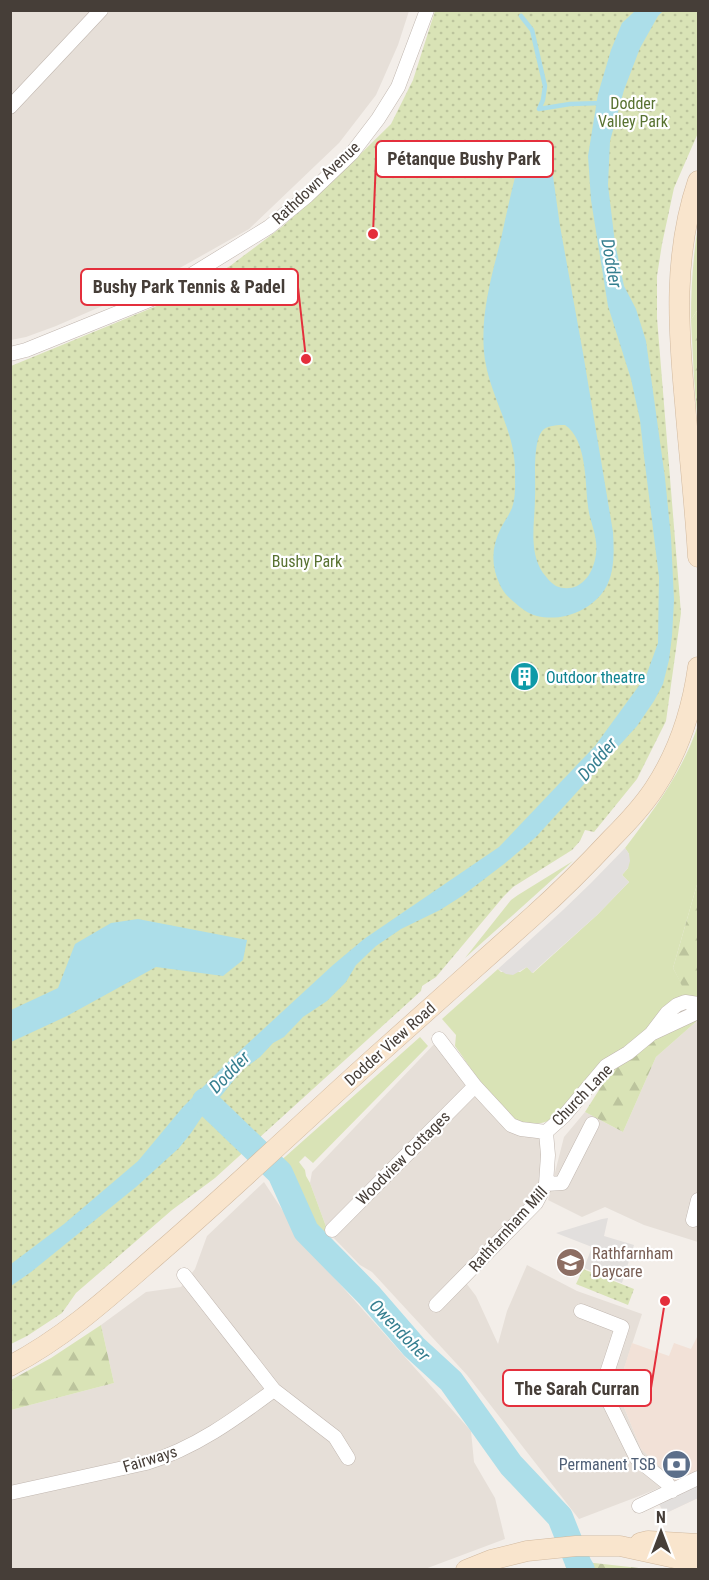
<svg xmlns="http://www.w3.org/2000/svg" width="709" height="1580" viewBox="0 0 709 1580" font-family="'Roboto Condensed',sans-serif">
	<defs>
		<pattern id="forest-firs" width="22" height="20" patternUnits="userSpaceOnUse" patternTransform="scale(1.5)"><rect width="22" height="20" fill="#d9e3b6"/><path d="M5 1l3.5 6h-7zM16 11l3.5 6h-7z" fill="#bcc49d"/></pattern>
		<pattern id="park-dots" width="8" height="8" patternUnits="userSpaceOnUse" patternTransform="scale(1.5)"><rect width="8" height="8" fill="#d9e3b6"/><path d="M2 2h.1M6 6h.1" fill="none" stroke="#bcc49d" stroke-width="1.8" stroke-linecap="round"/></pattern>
	</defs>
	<rect width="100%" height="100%" fill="#f3eee9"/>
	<!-- residential -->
	<path fill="#e6dfd8" d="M 11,11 L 409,11 L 398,45 L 376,95 L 339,143 L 249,229 L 146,287 L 56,326 L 26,337 L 11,340 Z
		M 698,1020 L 698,1242 L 644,1225 L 605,1207 L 582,1217 L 548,1200 L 564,1137 L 585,1112 L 623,1132 L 656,1057 Z
		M 439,1039 L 511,1126 L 554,1129 L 545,1184 L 463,1279 L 476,1296 L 498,1344 L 507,1311 L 527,1265 L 577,1291 L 642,1314 L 617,1390 L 641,1449 L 676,1481 L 642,1495 L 579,1519 L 467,1375 L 372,1272 L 360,1265 L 328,1232 L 310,1183 L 312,1172 Z
		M 264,1182 L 306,1246 L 471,1431 L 474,1462 L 495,1498 L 505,1539 L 425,1569 L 11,1570 L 11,1410 L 114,1383 L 101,1325 L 146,1292 L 181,1287 L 195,1269 L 207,1236 Z"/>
	<!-- commercial -->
	<path fill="#f2e1d7" d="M 698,1335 L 698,1498 L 664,1514 L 657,1499 L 675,1481 L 641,1449 L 617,1390 L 632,1343 L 669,1356 L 674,1343 L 691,1349 Z"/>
	<!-- grass -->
	<path fill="#d9e3b6" d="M 698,226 L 698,309 L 691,320 C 691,288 693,257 698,226 Z
		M 698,725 L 698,881 L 673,968 L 688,996 L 642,1035 L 554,1119 C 543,1123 533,1126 522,1123 C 501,1117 469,1065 455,1046 L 456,1035 L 442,1019 L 498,969 L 501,972 L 520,972 L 527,967 L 533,973 L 597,915 L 629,882 L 622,875 L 628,868 L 629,854 L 625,848 C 654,810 683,771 698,725 Z
		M 573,861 L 465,958 L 511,900 L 518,895 Z
		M 420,1037 L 428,1046 L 313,1163 L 305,1156 L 299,1162 L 305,1170 L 306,1176 L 310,1183 L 328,1232 L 308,1230 C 300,1208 294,1181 277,1164 Z"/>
	<!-- forest -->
	<path fill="url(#forest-firs)" d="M 698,309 L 698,425 L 694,378 L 691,320 Z
		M 698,881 L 698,1020 L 656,1057 L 623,1132 L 585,1112 L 613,1068 L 687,996 L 673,968 Z
		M 101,1325 L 114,1383 L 11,1410 L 11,1380 L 51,1358 Z
		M 585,1562 L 648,1569 L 567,1569 L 565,1565 Z"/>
	<!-- park -->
	<path fill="url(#park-dots)" d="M 435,11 L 698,11 L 698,133 L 674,188 L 662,244 L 657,276 L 657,318 L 681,613 L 666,721 L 637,779 L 594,832 L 585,830 L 580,841 L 572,850 L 513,887 L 504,896 L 436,977 L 422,986 L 421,991 L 215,1178 L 172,1210 L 76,1293 L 62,1313 L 27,1336 L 11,1344 L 11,366 L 176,298 L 230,266 L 283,226 L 334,180 L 391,124 L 413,80 Z
		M 583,1269 L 634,1289 L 628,1305 L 576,1284 Z"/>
	<!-- parking -->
	<path fill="#e2dfdd" d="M 625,848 L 629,854 L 630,861 L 628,868 L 622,875 L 629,882 L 597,915 L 532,973 L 527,967 L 513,975 L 506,974 L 498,969 L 563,910 L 591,883 Z
		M 608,1218 L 604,1236 L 634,1245 L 622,1283 L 584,1268 L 592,1247 L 556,1233 L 602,1219 Z
		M 693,1481 L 698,1488 L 698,1498 L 664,1514 L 657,1499 Z"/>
	<!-- water -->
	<path fill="#acdee9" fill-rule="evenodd" d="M 635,11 L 663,11 L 658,16 L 640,48 L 624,90 L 610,141 L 608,185 L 615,243 L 624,286 L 636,309 L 646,341 L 665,478 L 671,537 L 674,600 L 672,636 L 669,660 L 663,684 L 654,701 L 637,726 L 536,837 L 504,864 L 462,896 L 440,910 L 401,929 L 376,946 L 356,965 L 346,982 L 327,1001 L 303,1017 L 284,1037 L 273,1043 L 260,1057 L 242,1070 L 221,1096 L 203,1115 L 191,1133 L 179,1148 L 136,1187 L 31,1272 L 11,1286 L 11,1264 L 64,1224 L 138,1161 L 183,1107 L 232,1058 L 333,965 L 364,939 L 499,847 L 595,746 L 646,676 L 658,643 L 659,577 L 644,456 L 640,420 L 631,379 L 608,306 L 591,200 L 588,156 L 598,94 L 611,50 L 622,23 Z
		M 539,141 L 547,146 L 550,155 L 560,226 L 583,353 L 613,532 C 614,551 615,573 605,589 C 591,611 562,622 537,616 C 528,614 521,608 514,602 C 508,597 503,592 500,585 C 491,566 491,547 501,528 C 504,522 509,515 512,508 C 516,497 515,484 515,473 C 516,432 491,399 485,360 C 479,319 491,278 501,239 C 507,211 513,183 521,155 L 529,145 ZM 565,425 C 587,440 585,482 588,506 C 589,518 595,530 596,542 C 598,557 592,579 577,586 C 570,589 563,589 556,586 C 550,582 547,578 543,573 C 528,551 535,522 535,497 C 536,481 532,441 543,430 C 549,425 558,425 565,425 Z
		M 138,919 L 247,940 L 243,960 L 223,976 L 156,967 L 67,1016 L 11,1042 L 11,1010 L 58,988 L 75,944 L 111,923 Z"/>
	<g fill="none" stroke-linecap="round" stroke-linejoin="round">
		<!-- stream -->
		<path stroke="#acdee9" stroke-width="4.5" d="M 521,16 L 532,30 L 545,86 L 543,100 L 539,109 L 570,104 L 602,103
			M 560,1517 L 565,1519"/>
		<!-- river -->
		<path stroke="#acdee9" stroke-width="26" d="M 205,1101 L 280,1173 L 306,1231 L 369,1295 L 414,1347 L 451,1381 L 511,1465 L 560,1517 L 579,1565 L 582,1570"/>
		<defs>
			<path id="street" d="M 10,107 L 101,10
				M 10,354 L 26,350 L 152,299 L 269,227 L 307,196 L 352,153 L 378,119 L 398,87 L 427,10
				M 653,1033 L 698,1012
				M 439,1039 L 475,1086 L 511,1125 L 521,1129 L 546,1132 L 564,1116 L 606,1066 L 628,1053 L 651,1034 L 667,1013 L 677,1005 L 685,1002 L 698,1004
				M 546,1184 L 548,1155 L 546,1132
				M 693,1220 L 698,1200
				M 332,1230 L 475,1086
				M 184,1275 L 274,1390 L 335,1437 L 348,1458
				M 436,1305 L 536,1203 L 546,1184 L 562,1183 L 592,1124
				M 581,1311 L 622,1327 L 603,1385 L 609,1402 L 637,1459 L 667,1483 L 672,1491
				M 10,1493 L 146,1463 C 194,1449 235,1419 274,1390
				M 639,1506 L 698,1478"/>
			<path id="secondary" d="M 698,181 C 673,254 678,328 685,403 C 689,454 695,505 698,557
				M 10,1366 C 67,1336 110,1296 158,1254 C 231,1191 301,1124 373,1059 C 426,1011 480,964 533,916 C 561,891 587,865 612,838 C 627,823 642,807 654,789 C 678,753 692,710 698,667
				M 640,1543 L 648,1541 L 698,1544
				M 466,1570 L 491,1560 L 527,1551 L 576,1546 L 620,1546 L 698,1563"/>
		</defs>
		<!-- street casing -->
		<use href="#street" stroke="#c1b7b0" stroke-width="15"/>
		<!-- secondary casing -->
		<use href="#secondary" stroke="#d1b99f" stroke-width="21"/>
		<!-- street -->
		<use href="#street" stroke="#fff" stroke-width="14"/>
		<!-- secondary -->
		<use href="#secondary" stroke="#f9e5cd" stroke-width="20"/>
	</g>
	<!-- icons -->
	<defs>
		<symbol id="building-disc" viewBox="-11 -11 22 22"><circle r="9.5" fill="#0f9aa8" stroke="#fff"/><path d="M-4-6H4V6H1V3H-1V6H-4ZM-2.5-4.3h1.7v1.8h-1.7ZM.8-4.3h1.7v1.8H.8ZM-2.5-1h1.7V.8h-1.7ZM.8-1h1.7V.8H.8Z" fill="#fff"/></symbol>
		<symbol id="school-disc" viewBox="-11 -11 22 22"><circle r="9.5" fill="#8d6e63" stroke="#fff"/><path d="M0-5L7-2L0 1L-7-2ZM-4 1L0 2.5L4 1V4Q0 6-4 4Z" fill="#fff"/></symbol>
		<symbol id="bank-disc" viewBox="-11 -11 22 22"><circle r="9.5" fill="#5c6f8a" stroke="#fff"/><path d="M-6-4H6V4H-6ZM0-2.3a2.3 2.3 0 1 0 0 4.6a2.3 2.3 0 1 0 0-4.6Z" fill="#fff"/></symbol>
	</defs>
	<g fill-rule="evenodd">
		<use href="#building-disc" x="508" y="660" width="33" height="33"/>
		<use href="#school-disc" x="554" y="1246" width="33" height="33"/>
		<use href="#bank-disc" x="660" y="1448" width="33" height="33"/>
	</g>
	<g text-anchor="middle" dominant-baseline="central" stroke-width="4.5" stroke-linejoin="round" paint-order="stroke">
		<!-- park labels -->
		<g font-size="16" fill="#587231" stroke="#fff">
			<text x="633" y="103">Dodder<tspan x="633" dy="18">Valley Park</tspan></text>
			<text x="307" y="561">Bushy Park</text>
		</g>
		<!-- street labels -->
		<g font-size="16" fill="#463e38" stroke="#fff">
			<text transform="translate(316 183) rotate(-43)">Rathdown Avenue</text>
			<text transform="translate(390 1044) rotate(-42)">Dodder View Road</text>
			<text transform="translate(582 1095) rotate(-46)">Church Lane</text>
			<text transform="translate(403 1158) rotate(-45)">Woodview Cottages</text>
			<text transform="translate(508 1229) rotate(-48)">Rathfarnham Mill</text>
			<text transform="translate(150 1459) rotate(-17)">Fairways</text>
		</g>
		<!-- culture labels -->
		<g font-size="16" fill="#0d838f" stroke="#fff" text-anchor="start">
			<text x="546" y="677">Outdoor theatre</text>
		</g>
		<!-- education labels -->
		<g font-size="16" fill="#785e54" stroke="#fff" text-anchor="start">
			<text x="592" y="1253">Rathfarnham<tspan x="592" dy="18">Daycare</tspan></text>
		</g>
		<!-- service labels -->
		<g font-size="16" fill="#4e5e75" stroke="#fff" text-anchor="end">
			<text x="656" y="1464">Permanent TSB</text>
		</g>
		<!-- water labels -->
		<g font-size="18" font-style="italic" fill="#367f90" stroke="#fff">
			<text transform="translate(612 263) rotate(80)">Dodder</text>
			<text transform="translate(597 759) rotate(-49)">Dodder</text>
			<text transform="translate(229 1072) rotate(-46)">Dodder</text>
			<text transform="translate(400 1330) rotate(46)">Owendoher</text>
		</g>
	</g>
	<!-- callouts -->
	<path fill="none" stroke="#e42f3c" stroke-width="2" d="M373 234L376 159M306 359L298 287M665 1301L651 1388"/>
	<g fill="#e42f3c" stroke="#fff" stroke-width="2">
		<circle cx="373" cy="234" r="6"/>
		<circle cx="306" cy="359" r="6"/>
		<circle cx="665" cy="1301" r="6"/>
	</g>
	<g fill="#fff" stroke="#e42f3c" stroke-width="2">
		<rect x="376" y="141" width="177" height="36" rx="6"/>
		<rect x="81" y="269" width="217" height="36" rx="6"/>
		<rect x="503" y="1370" width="148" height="36" rx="6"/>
	</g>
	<g font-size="18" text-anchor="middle" font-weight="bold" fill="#463e38">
		<text x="464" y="165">Pétanque Bushy Park</text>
		<text x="189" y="293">Bushy Park Tennis &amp; Padel</text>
		<text x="577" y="1395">The Sarah Curran</text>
	</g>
	<!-- border -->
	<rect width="709" height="1580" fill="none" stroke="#463e38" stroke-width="24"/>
	<!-- north arrow -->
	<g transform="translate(661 1532)" stroke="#ffffff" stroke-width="4.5" paint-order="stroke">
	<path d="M0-4.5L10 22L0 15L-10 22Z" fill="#463e38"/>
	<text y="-9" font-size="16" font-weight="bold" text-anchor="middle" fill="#463e38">N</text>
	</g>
</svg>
